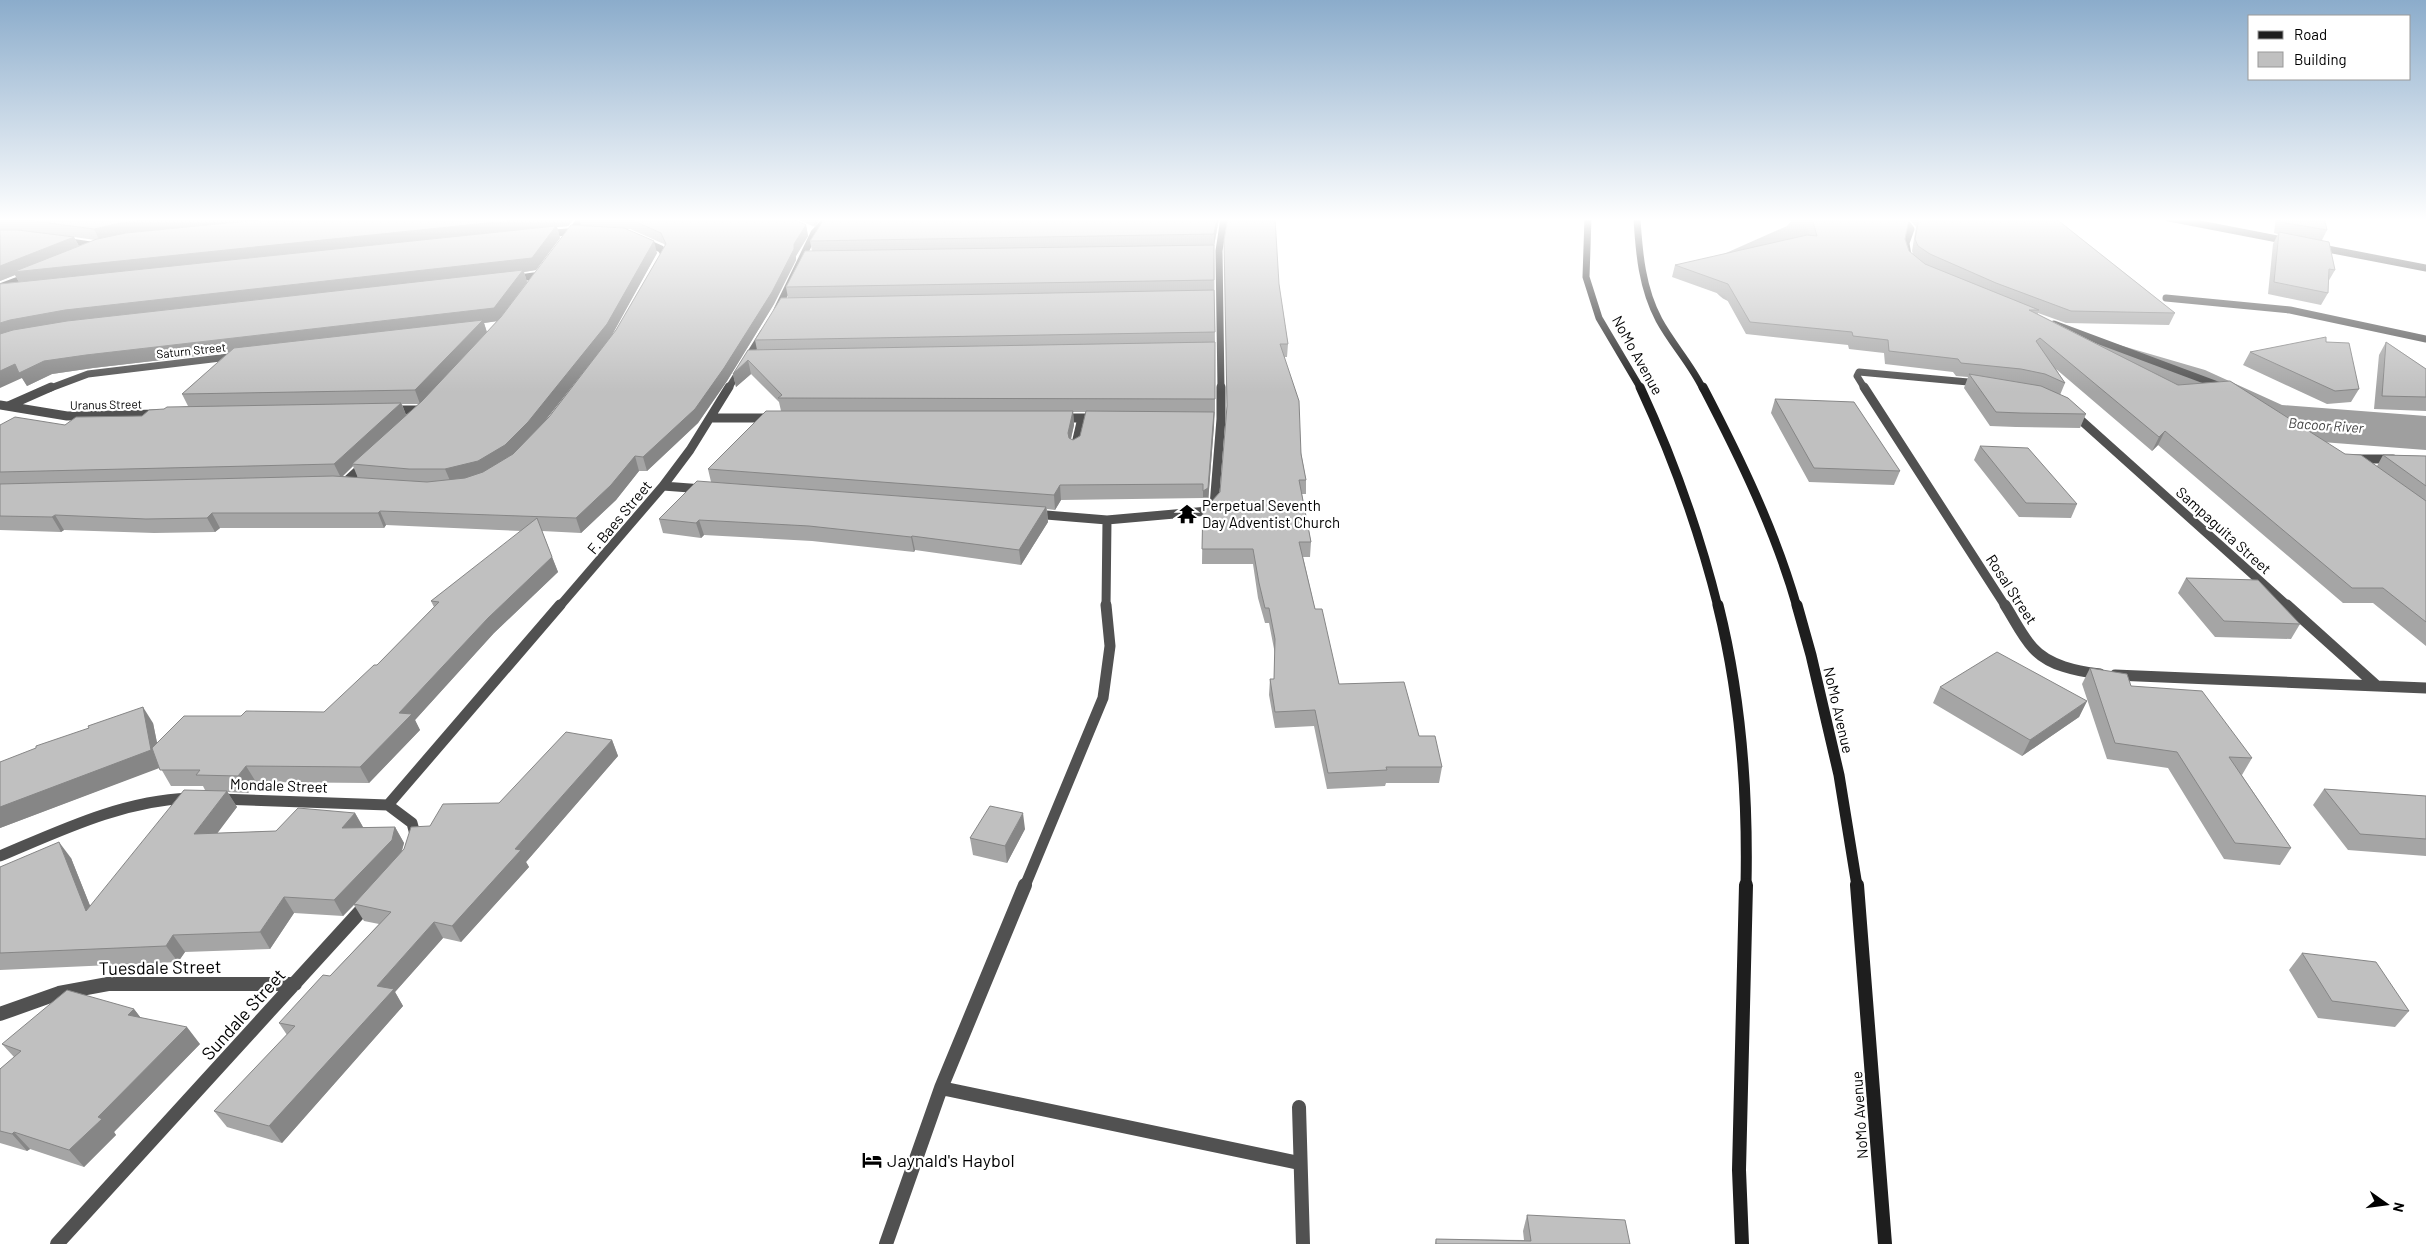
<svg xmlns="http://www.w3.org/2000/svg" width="2426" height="1244" viewBox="0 0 2426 1244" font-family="Barlow,sans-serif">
	<rect width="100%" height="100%" fill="#fff"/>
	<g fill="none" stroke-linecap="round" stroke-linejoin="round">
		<!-- river -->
		<path fill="#9f9f9f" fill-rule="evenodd" d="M 1789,218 L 1832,218 L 1834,221 L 1817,244 L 1756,273 L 1757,278 L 1765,289 L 1759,299 C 1754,300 1748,302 1743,303 C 1716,305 1702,279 1717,257 L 1787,226 L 1791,221 Z
			M 2054,326 L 2205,370 L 2282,405 L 2426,416 L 2426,450 L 2271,438 L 2251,433 L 2167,392 L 2036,352 L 2029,341 L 2036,330 Z"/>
		<!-- minor-far3 -->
		<path stroke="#515151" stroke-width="7" d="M 1902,218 L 1911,229 L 1906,243 L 1908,256
			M 2169,218 L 2288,241
			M 545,234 L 578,231
			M 570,234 L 581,218
			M 64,241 L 97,246
			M 643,241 L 661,249 L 664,254 L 662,262
			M 2317,247 L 2426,268
			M 512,279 L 541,275
			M 0,287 L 29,276
			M 2166,298 L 2290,310 L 2426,339
			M 777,310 L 814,233 L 828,218
			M 2054,324 L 2223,387
			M 48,389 L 88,374 L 237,356
			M 728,389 L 763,333
			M 1221,389 L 1219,251 L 1224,218
			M 1865,389 L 1857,376 L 1859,372 L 1979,383"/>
		<!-- minor-far2 -->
		<path stroke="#515151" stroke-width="9" d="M 1864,387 L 2006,607
			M 0,405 L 67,416 L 157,414
			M 8,406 L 51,387
			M 391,410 L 423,410
			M 2074,414 L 2289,607
			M 710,418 L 771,418
			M 1061,418 L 1096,418
			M 1075,448 L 1082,418
			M 2355,459 L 2393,459
			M 343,484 L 366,463
			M 663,486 L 703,489
			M 1034,514 L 1107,520 L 1208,511 L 1214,506 L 1221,419 L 1221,387
			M 559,607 L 663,486 L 690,450 L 729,387
			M 1106,607 L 1107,520"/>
		<!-- minor-far1 -->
		<path stroke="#515151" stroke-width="11" d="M 2005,605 C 2014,619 2022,636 2033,648 C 2049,666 2077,671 2100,674
			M 2287,605 L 2377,686
			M 2115,675 L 2426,688
			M 219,799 L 388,805
			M 388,805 L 560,605
			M 388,805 L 412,823 L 416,838
			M 0,856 C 62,830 121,801 189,798
			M 1025,886 L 1103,698 L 1110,646 L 1106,605"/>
		<!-- minor -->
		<path stroke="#515151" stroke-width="14" d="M 0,1014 L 59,993 L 108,984 L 295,984
			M 941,1088 L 1299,1163
			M 1299,1107 L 1303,1244
			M 57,1244 L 368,903
			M 886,1244 L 941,1088 L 1025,885"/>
		<!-- secondary-far3 -->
		<path stroke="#1e1e1e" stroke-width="7" d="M 1588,218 L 1586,277 L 1599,318 L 1641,389
			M 1637,218 C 1639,253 1642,288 1659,320 C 1672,344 1691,364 1703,389"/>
		<!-- secondary-far2 -->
		<path stroke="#1e1e1e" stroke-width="9" d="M 1640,387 C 1673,458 1699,531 1718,607
			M 1703,387 C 1740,458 1775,530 1797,607"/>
		<!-- secondary-far1 -->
		<path stroke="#1e1e1e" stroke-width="11" d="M 1718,605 C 1741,697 1748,792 1746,886
			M 1797,605 L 1811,655 L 1839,775 L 1857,886"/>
		<!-- secondary -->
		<path stroke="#1e1e1e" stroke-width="14" d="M 1857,885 L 1885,1244
			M 1742,1244 L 1739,1170 L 1746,885"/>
	</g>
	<!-- wall -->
	<path fill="#a5a5a5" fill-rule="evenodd" d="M 0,218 L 575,218 L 568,226 L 557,227 L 560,238 L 536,270 L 524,272 L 527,282 L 581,225 L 579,218 L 791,218 L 806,225 L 808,236 L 796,256 L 796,260 L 774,304 L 727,381 L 698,423 L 647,471 L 639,471 L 616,500 L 581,533 L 542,531 L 558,572 L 494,633 L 415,720 L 420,730 L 369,783 L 256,782 L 248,793 L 227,792 L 237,807 L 217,833 L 276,831 L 355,813 L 363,827 L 395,827 L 404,843 L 402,851 L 430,826 L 499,803 L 612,740 L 618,756 L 526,862 L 529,867 L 461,942 L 443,938 L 395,992 L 403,1006 L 282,1143 L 227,1127 L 214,1111 L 287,1035 L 279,1023 L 330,976 L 379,924 L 364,921 L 354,905 L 343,916 L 294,913 L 270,949 L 185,952 L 178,962 L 0,970 L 0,867 L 71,858 L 90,906 L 205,790 L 203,786 L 171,786 L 160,767 L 0,828 L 0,762 L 153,723 L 157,743 L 241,716 L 324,712 L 377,665 L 434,607 L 431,601 L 522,531 L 386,525 L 384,528 L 220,528 L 215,532 L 154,533 L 64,530 L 61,532 L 0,530 L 0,425 L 65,425 L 142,416 L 164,409 L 188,406 L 182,394 L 229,352 L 93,368 L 52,374 L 27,386 L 22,378 L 19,282 L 15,275 L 0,281 ZM 626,229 L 630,229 L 664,244 L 665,246 L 616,330 L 611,336 L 657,253 ZM 74,237 L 95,240 L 79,246 ZM 497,321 L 487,332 L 484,323 ZM 593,359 L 549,417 L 545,421 ZM 402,404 L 419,404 L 406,415 ZM 353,466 L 358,478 L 342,476 Z
		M 794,218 L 821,218 L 815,227 Z
		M 1219,218 L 1214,246 L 1215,342 L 1215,413 L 1208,502 L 1212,501 L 1220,492 L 1279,284 L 1288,344 L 1287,357 L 1284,357 L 1306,480 L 1306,494 L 1302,494 L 1311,542 L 1310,557 L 1303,557 L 1315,609 L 1339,684 L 1419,736 L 1442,767 L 1439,783 L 1386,783 L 1385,786 L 1327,789 L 1314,726 L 1275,728 L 1269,695 L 1270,679 L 1274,679 L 1275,654 L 1269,623 L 1265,623 L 1258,598 L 1253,564 L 1202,564 L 1203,498 L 1061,500 L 1055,510 L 1047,509 L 1048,522 L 1021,565 L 915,550 L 914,552 L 812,541 L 704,535 L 701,538 L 663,533 L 659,519 L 711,482 L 708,469 L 781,411 L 779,402 L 751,374 L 736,387 L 733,374 L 757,350 L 755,340 L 788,298 L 786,287 L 812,251 L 810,241 ZM 1073,412 L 1086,412 L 1080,436 L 1073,440 L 1071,439 L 1074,425 Z
		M 1805,218 L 1908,218 L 1905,239 L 1909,251 L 1913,254 L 1912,251 L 1916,227 L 1908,218 L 2055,218 L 2175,313 L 2169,325 L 2066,323 L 2038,313 L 2038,314 L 2178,385 L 2345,454 L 2377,466 L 2383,455 L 2426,456 L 2426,646 L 2373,603 L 2343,603 L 2158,445 L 2152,451 L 2056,369 L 2065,383 L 2060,395 L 2086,414 L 2080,428 L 2016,427 L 1990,426 L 1964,388 L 1968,377 L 1956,376 L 1953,372 L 1885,364 L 1884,353 L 1849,349 L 1848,345 L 1746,334 L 1725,296 L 1672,277 L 1675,265 L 1810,236 Z
		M 2276,218 L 2324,218 L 2327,230 L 2322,240 L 2335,270 L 2328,282 L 2328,293 L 2321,305 L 2268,294 L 2273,244 L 2278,234 L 2274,233 Z
		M 2326,342 L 2359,389 L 2351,402 L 2327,404 L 2243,365 L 2250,352 Z
		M 2386,342 L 2426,369 L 2426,411 L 2374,409 L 2379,355 Z
		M 1775,399 L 1900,471 L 1894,485 L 1809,482 L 1771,413 Z
		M 1980,446 L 2077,504 L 2071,518 L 2019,517 L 1974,460 Z
		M 2186,578 L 2300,624 L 2291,639 L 2215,637 L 2178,593 Z
		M 2090,668 L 2131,686 L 2252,758 L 2242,775 L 2241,774 L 2291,848 L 2280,865 L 2224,859 L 2168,768 L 2107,759 L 2082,684 Z
		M 1940,687 L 2087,701 L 2079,717 L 2022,756 L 1933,703 Z
		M 2324,789 L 2426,796 L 2426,856 L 2348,850 L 2313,805 Z
		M 1025,829 L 1007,863 L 973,855 L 970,838 Z
		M 2302,953 L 2409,1011 L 2395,1027 L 2318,1018 L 2289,970 Z
		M 134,1009 L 140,1017 L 200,1044 L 114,1132 L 116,1135 L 84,1167 L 30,1149 L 27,1151 L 0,1143 L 0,1069 L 14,1057 L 2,1044 Z
		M 1527,1215 L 1630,1244 L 1435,1244 L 1436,1239 L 1524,1240 L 1523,1231 Z"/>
	<!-- shaded-wall -->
	<path fill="#868686" d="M 171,218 L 291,218 L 100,241 L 94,229 L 125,222 Z
		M 536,218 L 575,218 L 568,226 L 557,227 L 560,238 L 536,270 L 524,272 L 527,282 L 498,321 L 484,323 L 487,333 L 420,404 L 415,390 L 480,323 L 93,368 L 52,374 L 27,386 L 22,378 L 0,388 L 0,323 L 20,284 L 15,275 L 0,281 L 0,266 L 74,237 L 80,249 Z
		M 813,218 L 821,218 L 815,227 Z
		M 1217,218 L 1219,218 L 1214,246 L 1214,234 Z
		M 806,225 L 808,236 L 796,256 L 796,260 L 774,304 L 727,381 L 698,423 L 647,471 L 643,457 L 794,244 Z
		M 654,241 L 657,253 L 611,337 L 533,436 L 510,459 L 484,475 L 451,483 L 445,469 Z
		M 748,360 L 751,374 L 736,387 L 733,374 Z
		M 401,403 L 407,417 L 352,464 L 353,466 L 341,478 L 334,464 Z
		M 1073,411 L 1074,425 L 1069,447 L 1068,433 Z
		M 1214,412 L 1214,425 L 1208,503 L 1203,505 L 1203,491 Z
		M 2165,431 L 2158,445 L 2152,451 L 2159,437 Z
		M 635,456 L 639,471 L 616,500 L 581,533 L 576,518 Z
		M 1060,485 L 1061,500 L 1055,510 L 1054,495 Z
		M 1046,507 L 1048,522 L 1021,565 L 1019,550 Z
		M 380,511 L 386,525 L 384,528 L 378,513 Z
		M 212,513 L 220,528 L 215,532 L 207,518 Z
		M 55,515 L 64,530 L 61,532 L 52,517 Z
		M 699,520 L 704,535 L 701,538 L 696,523 Z
		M 912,536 L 915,550 L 914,552 L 911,537 Z
		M 552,557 L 558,572 L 494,633 L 415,720 L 420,730 L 369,783 L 360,767 L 399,713 L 488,618 Z
		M 2087,701 L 2079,717 L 2022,756 L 2030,740 Z
		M 143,707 L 153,723 L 162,767 L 0,828 L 0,807 Z
		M 612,740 L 618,756 L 526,862 L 529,867 L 461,942 L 452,926 L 515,849 Z
		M 246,766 L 256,782 L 248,793 L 238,776 Z
		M 227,791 L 237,807 L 204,851 L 194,834 Z
		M 355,813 L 364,829 L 342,828 Z
		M 1023,813 L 1025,829 L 1007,863 L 1005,846 Z
		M 395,827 L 404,843 L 400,856 L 343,916 L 334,900 Z
		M 59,842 L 71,858 L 99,928 L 86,911 Z
		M 284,897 L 294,913 L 270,949 L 260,932 Z
		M 434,922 L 443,938 L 395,992 L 403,1006 L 282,1143 L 269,1126 L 377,986 Z
		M 173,935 L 185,952 L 178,962 L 166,946 Z
		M 134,1009 L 147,1026 L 128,1015 Z
		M 187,1027 L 200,1044 L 114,1132 L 116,1135 L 84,1167 L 69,1150 L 98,1117 Z
		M 14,1132 L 30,1149 L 27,1151 L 12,1134 Z"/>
	<!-- building -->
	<path fill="#c0c0c0" stroke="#868686" d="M 0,218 L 171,218 L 125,222 L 94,229 L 19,219 L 0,220 Z
		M 279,218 L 536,218 L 13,272 L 97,239 L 126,233 Z
		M 627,218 L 791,218 L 806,225 L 794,244 L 794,249 L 772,292 L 724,368 L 695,409 L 643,457 L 635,456 L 611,485 L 576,518 L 380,511 L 378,513 L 212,513 L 207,518 L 146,519 L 55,515 L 52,517 L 0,516 L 0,484 L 333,476 L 427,482 L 465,478 L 483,472 L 513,454 L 549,417 L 616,330 L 666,244 L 661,233 Z
		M 825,218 L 1217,218 L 1214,234 L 810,241 Z
		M 1228,218 L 1275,218 L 1279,284 L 1288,344 L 1280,344 L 1299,401 L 1301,454 L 1306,480 L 1299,480 L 1311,542 L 1299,542 L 1315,609 L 1322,609 L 1339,684 L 1404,682 L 1419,736 L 1435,736 L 1442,767 L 1386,767 L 1387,770 L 1328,773 L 1315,710 L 1275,712 L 1270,679 L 1274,679 L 1275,639 L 1269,608 L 1265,608 L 1259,583 L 1253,549 L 1202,549 L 1203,503 L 1212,501 L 1220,492 L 1227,406 L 1224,240 Z
		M 1812,218 L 1908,218 L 1909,219 L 1905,239 L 1909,251 L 1925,264 L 2039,310 L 2029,310 L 2178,385 L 2230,381 L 2345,454 L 2361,455 L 2426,501 L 2426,622 L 2383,588 L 2352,588 L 2165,431 L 2159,437 L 2040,338 L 2036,341 L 2065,383 L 2045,374 L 2021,369 L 1961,363 L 1958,359 L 1889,351 L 1888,340 L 1853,336 L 1852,332 L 1750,322 L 1728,284 L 1675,265 L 1807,235 L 1817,236 Z
		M 1919,218 L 2055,218 L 2175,313 L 2071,311 L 1996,283 L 1930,254 L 1918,246 L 1915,239 Z
		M 2280,218 L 2324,218 L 2327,230 L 2280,222 Z
		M 571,225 L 624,228 L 654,241 L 607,324 L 528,422 L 505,445 L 478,461 L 445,469 L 409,469 L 352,464 L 422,401 L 501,317 Z
		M 556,226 L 532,258 L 65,310 L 10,320 L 0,323 L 0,284 Z
		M 0,230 L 18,230 L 74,237 L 0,266 Z
		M 2279,232 L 2329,242 L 2335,270 L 2329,269 L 2328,293 L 2274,282 Z
		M 1214,245 L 1214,280 L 786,287 L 805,251 Z
		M 523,270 L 494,308 L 86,355 L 44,361 L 19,373 L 15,364 L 0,371 L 0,334 L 13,330 L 67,321 Z
		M 1214,290 L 1215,332 L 755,340 L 781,298 Z
		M 483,320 L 415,390 L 182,394 L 234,348 Z
		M 2326,337 L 2326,342 L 2349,343 L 2359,389 L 2335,391 L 2250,352 Z
		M 1215,342 L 1215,399 L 778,398 L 782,395 L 748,360 L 733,374 L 748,350 Z
		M 2386,342 L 2426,369 L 2426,397 L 2382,396 Z
		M 1969,374 L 2041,386 L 2068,398 L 2086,414 L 2021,413 L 1996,412 Z
		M 1775,399 L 1854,402 L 1900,471 L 1814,468 Z
		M 401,403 L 334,464 L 0,472 L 0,425 L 15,417 L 65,425 L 76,417 L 142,416 L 149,410 L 164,409 L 167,407 Z
		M 766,411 L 1073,411 L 1068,433 L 1069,438 L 1073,440 L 1080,436 L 1086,411 L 1214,412 L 1208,488 L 1203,491 L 1203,484 L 1060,485 L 1054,495 L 708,469 Z
		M 1980,446 L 2028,448 L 2077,504 L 2026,503 Z
		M 2383,455 L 2426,456 L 2426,486 Z
		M 697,481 L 1046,507 L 1019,550 L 912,536 L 911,537 L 809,526 L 699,520 L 696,523 L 659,519 Z
		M 537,518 L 552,557 L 488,618 L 399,713 L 412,714 L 360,767 L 246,766 L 238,776 L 196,775 L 200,770 L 160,770 L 152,748 L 184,716 L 241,716 L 246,711 L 324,712 L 374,665 L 377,665 L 439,602 L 431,601 Z
		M 2186,578 L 2258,580 L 2300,624 L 2224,621 Z
		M 1997,652 L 2087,701 L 2030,740 L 1940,687 Z
		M 2090,668 L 2127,674 L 2131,686 L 2202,691 L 2252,758 L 2229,757 L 2291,848 L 2235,843 L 2177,752 L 2115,743 Z
		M 143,707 L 151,750 L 0,807 L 0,762 L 36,748 L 36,746 L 89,728 L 88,726 Z
		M 566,732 L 612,740 L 515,849 L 521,850 L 452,926 L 434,922 L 377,986 L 394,989 L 269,1126 L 214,1111 L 295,1026 L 279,1023 L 323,975 L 330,976 L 391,912 L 354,904 L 404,849 L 411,827 L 430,826 L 443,804 L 499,803 Z
		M 2324,789 L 2426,796 L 2426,839 L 2360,834 Z
		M 184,790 L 227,791 L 194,834 L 276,831 L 298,808 L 355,813 L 342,828 L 395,827 L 392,840 L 334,900 L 284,897 L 260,932 L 173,935 L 166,946 L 0,953 L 0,867 L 59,842 L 86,911 Z
		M 990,806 L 1023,813 L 1005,846 L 970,838 Z
		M 2302,953 L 2376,962 L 2409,1011 L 2332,1001 Z
		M 67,990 L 134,1009 L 128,1015 L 187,1027 L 98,1117 L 102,1119 L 69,1150 L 14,1132 L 12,1134 L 0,1131 L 0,1069 L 21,1051 L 2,1044 Z
		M 1527,1215 L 1625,1220 L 1630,1244 L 1436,1244 L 1436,1239 L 1531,1241 Z"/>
	<!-- sky -->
	<linearGradient id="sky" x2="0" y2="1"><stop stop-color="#8baccb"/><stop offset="0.56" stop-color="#fff"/><stop offset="1" stop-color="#fff" stop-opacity="0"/></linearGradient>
	<rect width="2426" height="392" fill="url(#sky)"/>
	<!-- icons -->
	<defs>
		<symbol id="temple-bare" viewBox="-9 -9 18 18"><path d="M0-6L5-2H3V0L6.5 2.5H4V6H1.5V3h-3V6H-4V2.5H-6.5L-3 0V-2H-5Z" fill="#000" stroke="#fff" stroke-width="2.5" paint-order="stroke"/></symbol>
		<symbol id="hotel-bare" viewBox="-9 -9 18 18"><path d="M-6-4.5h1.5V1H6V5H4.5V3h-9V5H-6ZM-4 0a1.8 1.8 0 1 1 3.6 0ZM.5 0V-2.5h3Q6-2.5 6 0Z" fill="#000" stroke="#fff" stroke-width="2.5" paint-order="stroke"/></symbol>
	</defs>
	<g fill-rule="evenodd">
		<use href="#temple-bare" x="1173" y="500" width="28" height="28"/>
		<use href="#hotel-bare" x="858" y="1146" width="28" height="28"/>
	</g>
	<g text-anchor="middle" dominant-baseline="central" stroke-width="4.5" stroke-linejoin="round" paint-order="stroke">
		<!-- far-street labels -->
		<g font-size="12" fill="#000" stroke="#fff">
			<text transform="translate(191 350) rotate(-6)">Saturn Street</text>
			<text transform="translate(106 404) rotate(-1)">Uranus Street</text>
		</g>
		<!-- far-water labels -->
		<g font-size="14" font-style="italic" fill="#404040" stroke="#fff">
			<text transform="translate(2326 425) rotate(4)">Bacoor River</text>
		</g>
		<!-- street labels -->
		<g font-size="15" fill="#000" stroke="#fff">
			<text transform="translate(1638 355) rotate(61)">NoMo Avenue</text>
			<text transform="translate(619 517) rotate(-50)">F. Baes Street</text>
			<text transform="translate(2224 530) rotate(42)">Sampaguita Street</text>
			<text transform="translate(2012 589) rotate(57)">Rosal Street</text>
			<text transform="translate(1839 710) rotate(77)">NoMo Avenue</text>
			<text transform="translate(279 785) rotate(2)">Mondale Street</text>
			<text transform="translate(1859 1115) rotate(-94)">NoMo Avenue</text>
		</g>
		<!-- poi labels -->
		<g font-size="15" fill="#000" stroke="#fff" text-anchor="start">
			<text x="1202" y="505">Perpetual Seventh<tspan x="1202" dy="17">Day Adventist Church</tspan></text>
		</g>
		<!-- near-street labels -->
		<g font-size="18" fill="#000" stroke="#fff">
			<text transform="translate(160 967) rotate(-1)">Tuesdale Street</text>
			<text transform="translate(243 1014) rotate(-48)">Sundale Street</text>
		</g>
		<!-- near-poi labels -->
		<g font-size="18" fill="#000" stroke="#fff" text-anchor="start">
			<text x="887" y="1160">Jaynald's Haybol</text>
		</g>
	</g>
	<!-- legend -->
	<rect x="2248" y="15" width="162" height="65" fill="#ffffff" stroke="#999999"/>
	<rect x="2258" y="31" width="25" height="8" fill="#1e1e1e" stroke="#999999"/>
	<text x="2294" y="40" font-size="15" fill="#000000">Road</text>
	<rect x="2258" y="52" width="25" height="15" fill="#c0c0c0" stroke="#999999"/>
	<text x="2294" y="65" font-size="15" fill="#000000">Building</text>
	<!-- north arrow -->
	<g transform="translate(2386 1204) rotate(104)" stroke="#ffffff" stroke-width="4" paint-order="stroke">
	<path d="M0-4L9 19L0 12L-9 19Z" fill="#000000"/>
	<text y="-8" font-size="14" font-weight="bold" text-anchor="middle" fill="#000000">N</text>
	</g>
</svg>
